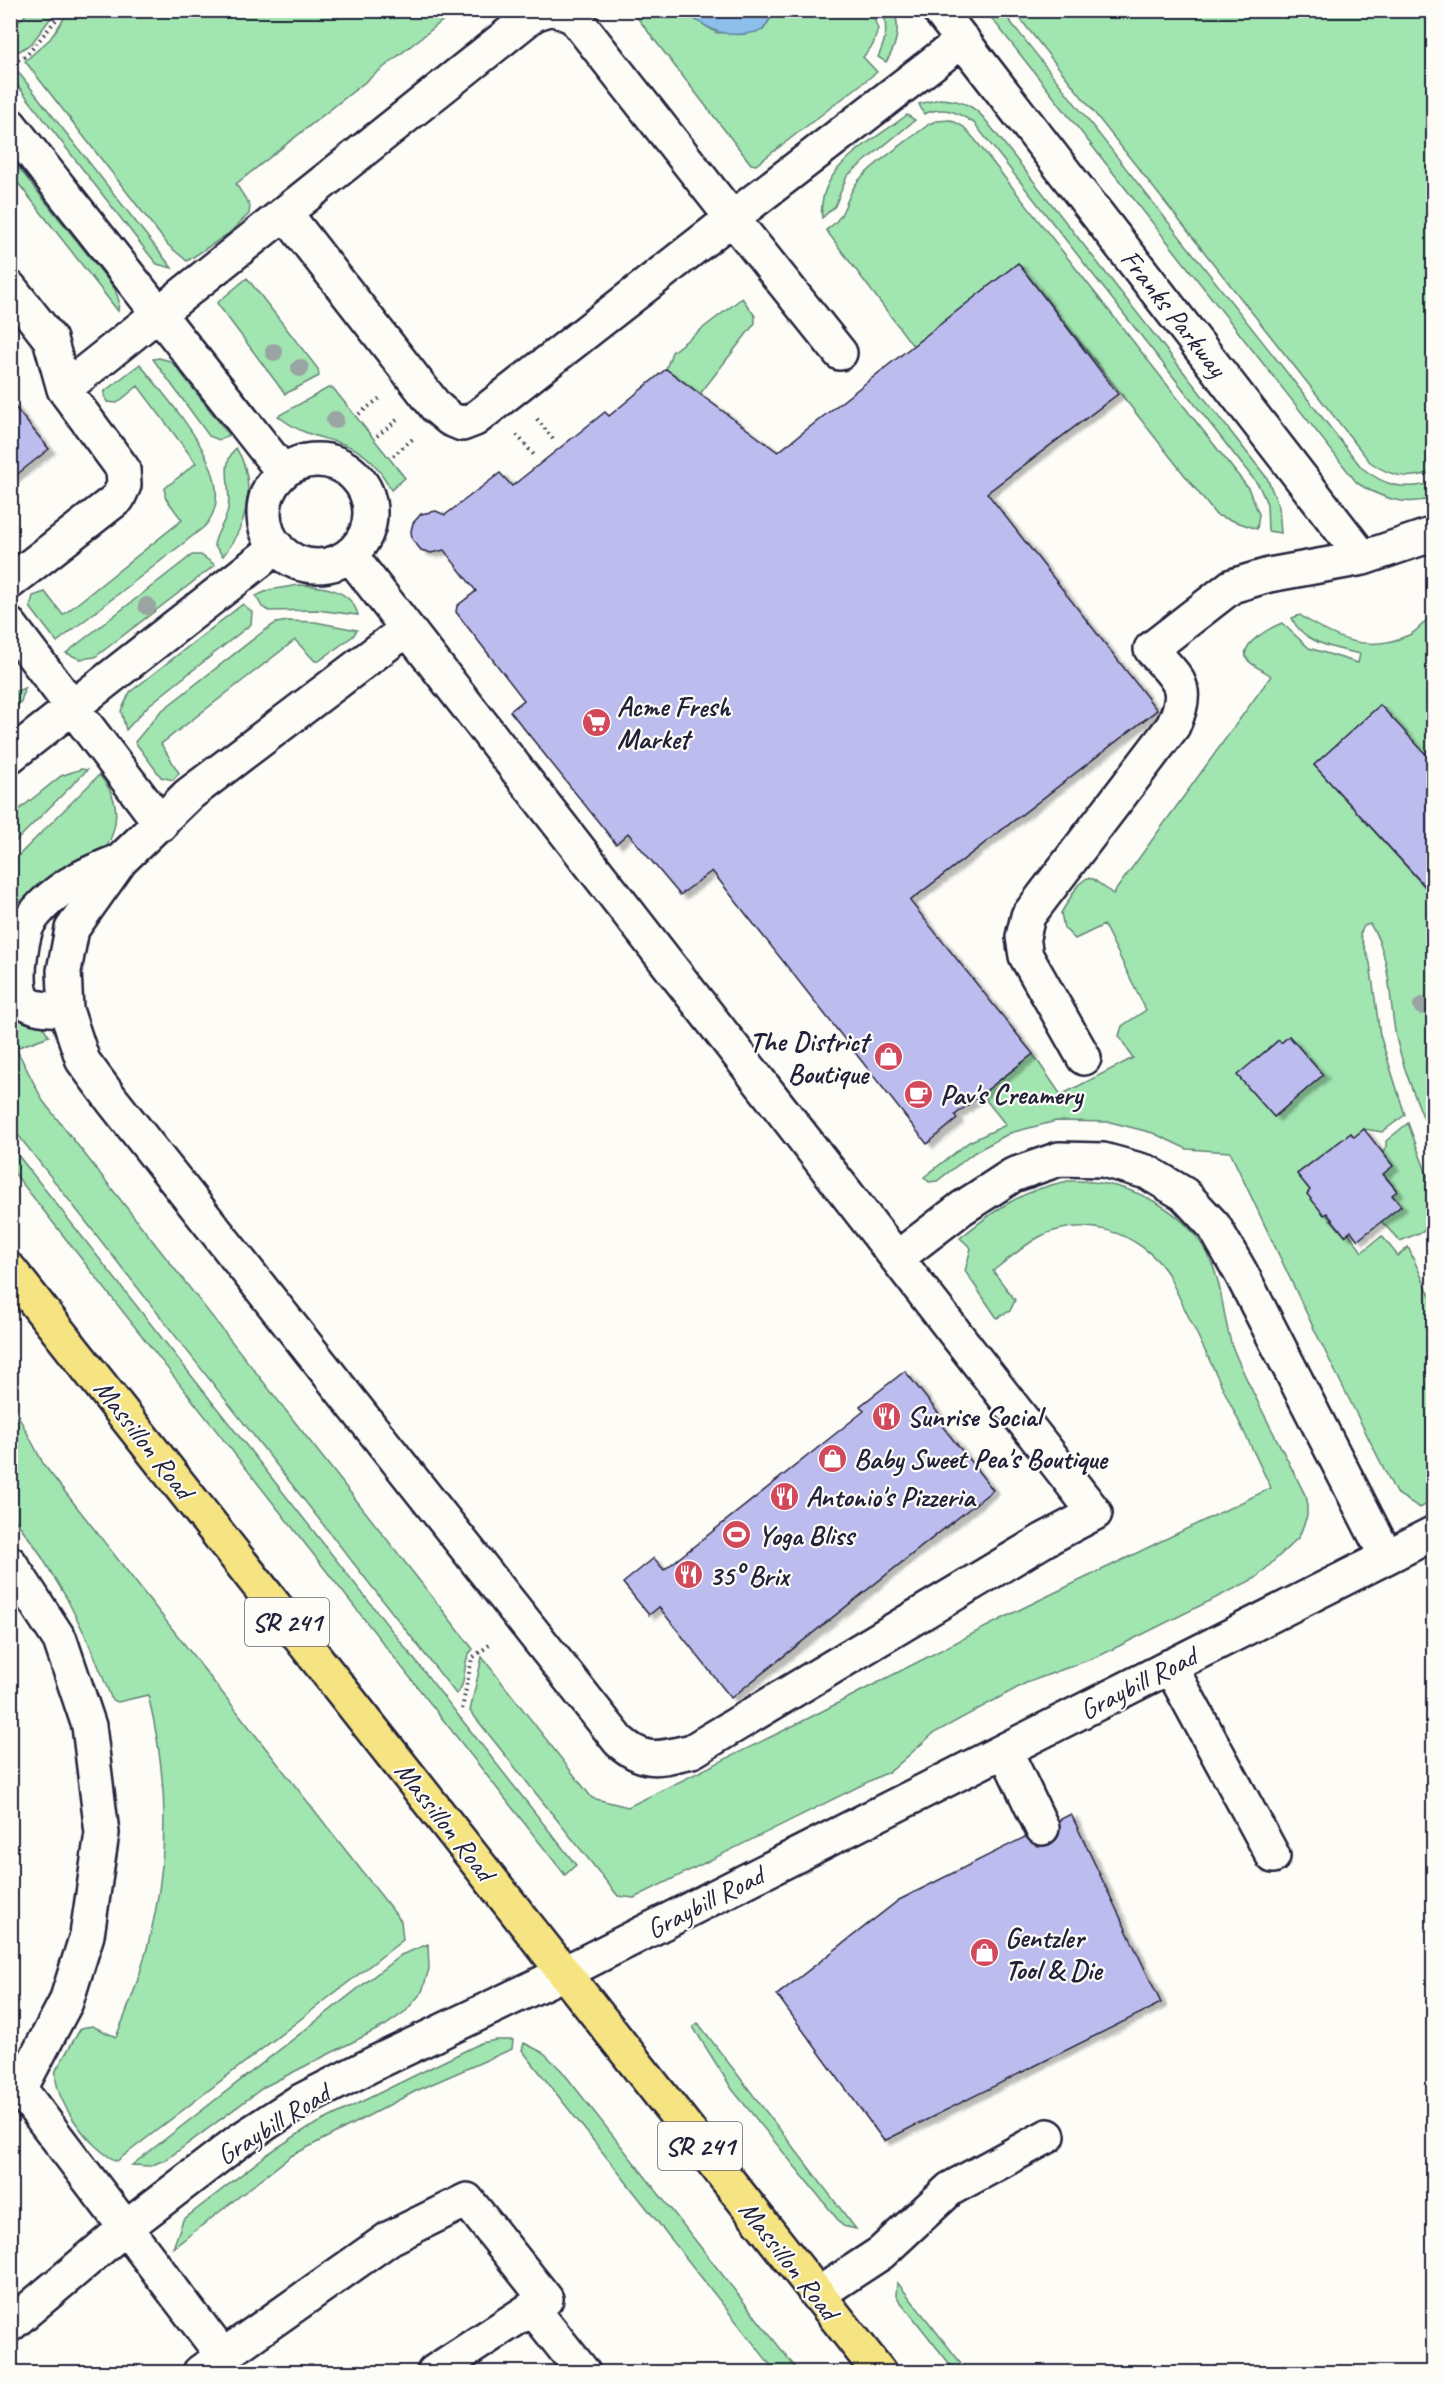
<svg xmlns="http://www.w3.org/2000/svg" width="1444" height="2383" viewBox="0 0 1444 2383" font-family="Caveat,sans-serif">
	<defs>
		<filter id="shadow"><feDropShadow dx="6" dy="4" stdDeviation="1.5" flood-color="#0004"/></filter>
	</defs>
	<rect width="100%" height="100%" fill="#fdfcf7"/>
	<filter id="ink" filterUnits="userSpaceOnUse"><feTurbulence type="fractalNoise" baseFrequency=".0167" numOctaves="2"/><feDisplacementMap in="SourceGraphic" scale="12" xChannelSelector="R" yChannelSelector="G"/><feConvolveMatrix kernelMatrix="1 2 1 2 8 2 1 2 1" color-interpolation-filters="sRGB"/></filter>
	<g filter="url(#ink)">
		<!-- green -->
		<path fill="#a1e5b0" stroke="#628476" stroke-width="1.5" fill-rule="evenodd" d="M 24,11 L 56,11 L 32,43 L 18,52 L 11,42 L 11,27 L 25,16 Z
			M 69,11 L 69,10 L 455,11 L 236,184 L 250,206 L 249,214 L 228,234 L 187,261 L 168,245 L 25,61 L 50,39 Z
			M 632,11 L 682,11 L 717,33 L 763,30 L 775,11 L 871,11 L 878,29 L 873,45 L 863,57 L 877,72 L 756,165 L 751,164 Z
			M 883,11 L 894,11 C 901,28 896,47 886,62 L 878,57 C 886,40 888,29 883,11 Z
			M 986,11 L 1002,11 L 1362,468 C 1387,487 1403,490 1433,483 L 1433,498 C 1405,507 1381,498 1357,483 Z
			M 1014,11 L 1433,11 L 1433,472 C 1409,480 1391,477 1370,462 Z
			M 15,68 L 172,268 L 157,264 L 151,257 L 11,77 L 11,72 Z
			M 940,99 C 961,100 974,105 987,122 L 1267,478 L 1279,507 L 1281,533 L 1268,531 L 1267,504 L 1259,486 L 974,123 C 957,112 944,105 924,114 L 919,104 Z
			M 907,115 L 915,120 L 847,176 L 835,206 L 822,218 C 816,167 872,142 907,115 Z
			M 951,120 L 964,127 L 976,141 L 1248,488 L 1259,514 L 1257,529 L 1216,515 L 1018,263 L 913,346 L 826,230 C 848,216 844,197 859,180 C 878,159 907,142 929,124 L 936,121 Z
			M 10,157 L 115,289 L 119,301 L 118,311 L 11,174 Z
			M 247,278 L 318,369 L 319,376 L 285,394 L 217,303 Z
			M 742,298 L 755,316 L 755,323 L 700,394 L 666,369 L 672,352 Z
			M 159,358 L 170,361 L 177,368 L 229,435 L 219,440 L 209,436 L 153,359 Z
			M 140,364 C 167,401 247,481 204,527 L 57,642 L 30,607 L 33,596 L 45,592 L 63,615 L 182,520 L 165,497 L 165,488 L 196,463 L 138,386 L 117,403 L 107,402 L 104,395 L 105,391 Z
			M 328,388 L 333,388 L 405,478 L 391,490 C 359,426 323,453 278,416 Z
			M 236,448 C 258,482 247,526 223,556 L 214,545 C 216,533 224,524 227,513 C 234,490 218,466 236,448 Z
			M 192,555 L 201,555 L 215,565 L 95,657 L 80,659 L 66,653 Z
			M 299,585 C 323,586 351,589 358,615 L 317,610 L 269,611 L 262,607 L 256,596 L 269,590 Z
			M 243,604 L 252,612 L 251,624 L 149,705 L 126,730 L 121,711 L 130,692 Z
			M 1433,613 L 1433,763 L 1380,705 L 1314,765 L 1433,896 L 1433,1141 C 1420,1109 1405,1075 1397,1041 C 1388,1002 1393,959 1370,924 L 1364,926 L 1360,934 L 1370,963 L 1380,1035 L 1405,1115 L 1382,1132 L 1364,1129 L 1354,1137 L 1351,1133 L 1297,1174 L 1310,1190 L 1308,1194 L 1344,1235 L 1349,1233 L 1362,1252 L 1382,1236 L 1398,1256 L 1408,1247 L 1433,1302 L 1433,1501 L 1420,1508 L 1396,1493 L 1315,1331 L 1230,1152 L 1187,1149 L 1153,1133 L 1110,1122 L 1056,1121 L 1010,1133 L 975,1152 L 937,1181 L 929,1182 L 924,1177 L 969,1142 L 1006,1125 L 981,1094 L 1033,1054 L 1061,1095 L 1133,1058 L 1119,1036 L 1122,1026 L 1146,1010 L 1104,925 L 1075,939 L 1064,928 L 1061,913 L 1078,885 L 1087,878 L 1093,879 L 1113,894 L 1271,676 C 1265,671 1252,666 1247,659 C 1238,644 1272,627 1282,623 L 1309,648 L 1358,663 L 1360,654 C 1337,649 1302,643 1292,618 L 1300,615 C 1335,639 1367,654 1409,635 C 1418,631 1426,620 1433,613 ZM 1289,1036 L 1323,1075 L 1274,1117 L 1238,1075 L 1278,1040 L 1281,1043 Z
			M 288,621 L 315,622 L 357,630 L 353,636 L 319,661 L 315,661 L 295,640 L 161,744 L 179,773 L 173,780 L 161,777 L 135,742 L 160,712 L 265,630 L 276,623 Z
			M 25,688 L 21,702 L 11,711 L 11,693 Z
			M 81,769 L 87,770 L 11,846 L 11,816 L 61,776 Z
			M 99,775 C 122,800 120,827 102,855 L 11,942 L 11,863 Z
			M 10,1003 L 42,1025 L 49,1036 L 16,1048 L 43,1101 L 473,1649 C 460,1661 469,1683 456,1694 L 11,1126 Z
			M 1408,1123 L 1433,1191 L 1433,1227 L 1400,1241 L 1381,1221 L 1401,1206 L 1392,1195 L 1397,1191 L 1383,1174 L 1393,1166 L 1382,1153 L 1386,1147 L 1386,1141 Z
			M 10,1145 L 576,1865 L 565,1875 L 11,1169 Z
			M 1068,1181 C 1129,1179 1197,1211 1216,1275 C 1224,1299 1224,1326 1234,1351 C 1255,1401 1283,1449 1307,1499 L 1307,1516 L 1299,1537 L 1256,1578 L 1099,1656 L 1026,1683 L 934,1733 L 892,1770 L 634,1898 L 618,1896 L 470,1711 L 482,1657 L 592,1798 L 628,1807 L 803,1721 L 1025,1607 L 1271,1488 L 1168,1274 C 1140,1231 1079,1212 1034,1240 C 1020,1249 1006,1261 993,1271 L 1015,1300 L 1010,1311 L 997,1318 L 965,1271 L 971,1248 L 960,1238 C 996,1209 1022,1190 1068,1181 Z
			M 10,1400 L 44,1465 L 401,1921 L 403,1940 L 117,2161 C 91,2150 52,2099 56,2070 L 81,2028 L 92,2026 L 116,2037 C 165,1924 178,1815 148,1695 L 118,1702 L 112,1700 L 90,1645 L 66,1597 L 37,1549 L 11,1514 Z
			M 428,1944 L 429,1969 L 422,1992 L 406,2011 L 386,2025 L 264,2087 L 167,2159 L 150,2166 L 132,2165 L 401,1955 Z
			M 698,2023 L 856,2229 L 843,2226 L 732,2089 L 693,2027 Z
			M 496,2040 L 513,2040 L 512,2049 L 416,2091 L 291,2156 L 173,2248 L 183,2220 L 269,2153 L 306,2129 L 481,2043 Z
			M 524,2043 L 544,2053 L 562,2071 L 799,2372 L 776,2372 L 522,2050 Z
			M 897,2282 L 968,2372 L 956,2372 L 896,2296 Z"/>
		<!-- water -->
		<path fill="#8cbfe9" stroke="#6280a3" stroke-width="1.5" d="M 682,11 L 775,10 L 775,11 L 763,30 C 728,41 711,31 682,11 Z"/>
		<!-- building -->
		<path fill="#bdbcee" stroke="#22223b" stroke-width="1.5" filter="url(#shadow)" d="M 1018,263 L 1118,394 L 987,493 L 1157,710 L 910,901 L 1033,1054 L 955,1115 L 957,1119 L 927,1144 L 712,871 L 680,895 L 628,833 L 616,844 L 510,711 L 524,700 L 456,612 L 457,606 L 476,591 L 444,550 L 431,553 L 421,550 L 412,539 L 411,531 L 413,523 L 421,514 L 436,511 L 445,515 L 500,473 L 512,486 L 605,412 L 609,416 L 666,369 L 778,452 Z
			M 10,401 L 49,449 L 10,480 Z
			M 1380,705 L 1434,763 L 1434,896 L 1314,765 Z
			M 1289,1036 L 1323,1075 L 1274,1117 L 1237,1075 L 1279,1040 L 1281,1043 Z
			M 1364,1129 L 1393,1166 L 1383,1174 L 1397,1191 L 1392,1195 L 1401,1206 L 1358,1240 L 1351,1231 L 1345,1236 L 1327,1213 L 1324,1215 L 1307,1194 L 1310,1190 L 1297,1174 L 1351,1133 L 1354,1137 Z
			M 905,1371 L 939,1414 L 935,1417 L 993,1490 L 731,1698 L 659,1607 L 649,1615 L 623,1583 L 654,1558 L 664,1570 L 864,1411 L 860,1406 Z
			M 1071,1814 L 1161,2003 L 884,2141 L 777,1995 L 899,1900 Z
			M 1434,2364 L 1434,2372 L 1422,2372 Z"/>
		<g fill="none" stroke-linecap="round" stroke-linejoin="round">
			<defs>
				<path id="minor" d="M 939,10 L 1363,558 L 1434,534
					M 10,125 L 283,472
					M 285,213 L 436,407 L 450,419 L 462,424 L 475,419 L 732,218 L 574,17 L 557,10
					M 10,288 L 50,339 L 64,389
					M 840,353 L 732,218 L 963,40
					M264 513a53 53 0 1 1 106 0a53 53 0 1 1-106 0Z
					M 350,555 L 1095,1513 L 1044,1540 L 692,1751 C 660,1758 646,1765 619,1741 L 112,1100 L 83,1061 L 66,1010 L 64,971 L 72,929 L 121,860 L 188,795 L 407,629
					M 10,582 L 118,498 L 124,485 L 123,469 L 64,389 L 534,14 L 546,10
					M 10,625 L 161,824
					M 10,756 L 277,547
					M 66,1010 C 54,1009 35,1010 26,1002 C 13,992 21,940 27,926 C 30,919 38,910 44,904 C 65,883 91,872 119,861
					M 1084,1058 L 1026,956 L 1023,937 L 1028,916 L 1173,726 C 1192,685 1177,679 1151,649 L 1232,586 L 1269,575 L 1363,558
					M 897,1258 L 962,1208 L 1013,1175 L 1059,1159 L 1103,1160 L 1147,1172 L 1184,1194 L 1214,1226 L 1241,1273 L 1386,1556
					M 10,1563 L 60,1640 L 89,1726 L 102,1833 L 87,1935 L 66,2002 L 20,2089 L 223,2356
					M 1170,1666 L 1273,1856
					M 1005,1750 L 1042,1828
					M 817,2295 L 881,2253 L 950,2189 L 1048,2136
					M 532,2308 L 583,2372
					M 10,2325 L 124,2229 L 240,2140 L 297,2103 L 375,2063 L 564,1973 L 1434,1533
					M 200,2372 L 390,2238 L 467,2200 L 546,2299 L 434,2372"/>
				<path id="major" d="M 10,1270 L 879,2372"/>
			</defs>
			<!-- minor casing -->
			<use href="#minor" stroke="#22223b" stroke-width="38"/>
			<!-- major casing -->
			<use href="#major" stroke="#22223b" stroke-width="38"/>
			<!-- path -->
			<path stroke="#22223b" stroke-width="4" stroke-dasharray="1.5 4.5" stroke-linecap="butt" d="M 13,63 L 27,55 L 64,10
				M 359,414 L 380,398
				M 537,419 L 553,439
				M 517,435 L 534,455
				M 377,436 L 397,420
				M 393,456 L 415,437
				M 462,1709 L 472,1658 L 492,1643"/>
			<!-- minor -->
			<use href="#minor" stroke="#fdfcf7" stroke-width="33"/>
			<!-- major -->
			<use href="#major" stroke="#f6e381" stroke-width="33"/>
		</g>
		<!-- trees -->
		<g fill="#99a4a3">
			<circle cx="274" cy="352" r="9"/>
			<circle cx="300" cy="368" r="9"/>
			<circle cx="335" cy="420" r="9"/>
			<circle cx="147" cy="606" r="9"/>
			<circle cx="1422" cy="1006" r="9"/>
		</g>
	</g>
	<!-- icons -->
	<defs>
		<symbol id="supermarket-disc" viewBox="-11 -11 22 22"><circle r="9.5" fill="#d1495b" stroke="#fdfcf7"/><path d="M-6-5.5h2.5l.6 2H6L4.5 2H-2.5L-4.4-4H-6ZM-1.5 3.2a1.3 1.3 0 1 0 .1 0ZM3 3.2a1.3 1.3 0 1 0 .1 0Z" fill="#fff"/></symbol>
		<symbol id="shop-disc" viewBox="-11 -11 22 22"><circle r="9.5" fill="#d1495b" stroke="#fdfcf7"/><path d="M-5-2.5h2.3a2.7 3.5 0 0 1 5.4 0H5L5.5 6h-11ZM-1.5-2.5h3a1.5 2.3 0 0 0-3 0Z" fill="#fff"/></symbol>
		<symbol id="cafe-disc" viewBox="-11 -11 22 22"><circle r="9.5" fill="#d1495b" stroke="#fdfcf7"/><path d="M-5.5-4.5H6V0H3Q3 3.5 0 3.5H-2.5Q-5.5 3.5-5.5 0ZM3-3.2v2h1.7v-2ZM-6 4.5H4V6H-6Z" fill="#fff"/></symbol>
		<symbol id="restaurant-disc" viewBox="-11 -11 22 22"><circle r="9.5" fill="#d1495b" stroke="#fdfcf7"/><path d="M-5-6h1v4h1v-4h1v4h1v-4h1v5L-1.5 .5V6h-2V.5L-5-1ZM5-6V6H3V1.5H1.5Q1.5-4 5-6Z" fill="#fff"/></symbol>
		<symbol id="stadium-disc" viewBox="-11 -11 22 22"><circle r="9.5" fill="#d1495b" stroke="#fdfcf7"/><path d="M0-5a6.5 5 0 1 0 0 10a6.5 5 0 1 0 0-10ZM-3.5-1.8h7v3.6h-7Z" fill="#fff"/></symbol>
	</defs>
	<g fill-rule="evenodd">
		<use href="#supermarket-disc" x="580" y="706" width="33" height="33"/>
		<use href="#shop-disc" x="872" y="1040" width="33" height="33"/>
		<use href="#cafe-disc" x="902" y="1078" width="33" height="33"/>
		<use href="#restaurant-disc" x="870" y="1400" width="33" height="33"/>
		<use href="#shop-disc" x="816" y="1442" width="33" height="33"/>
		<use href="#restaurant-disc" x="768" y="1480" width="33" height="33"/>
		<use href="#stadium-disc" x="720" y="1518" width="33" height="33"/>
		<use href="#restaurant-disc" x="672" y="1558" width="33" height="33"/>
		<use href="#shop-disc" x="968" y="1936" width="33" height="33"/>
	</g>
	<g text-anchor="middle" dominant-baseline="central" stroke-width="4.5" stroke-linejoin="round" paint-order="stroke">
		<!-- shield labels -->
		<g fill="#fdfcf7" stroke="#646373" stroke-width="1.5">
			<rect x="245" y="1598" width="84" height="48" rx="4.5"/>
			<rect x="658" y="2122" width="84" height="48" rx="4.5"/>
		</g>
		<g font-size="27" font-weight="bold" fill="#22223b">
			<text x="287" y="1622">SR 241</text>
			<text x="700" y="2146">SR 241</text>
		</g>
		<!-- street labels -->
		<g font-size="28" fill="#22223b" stroke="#fdfcf7">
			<text transform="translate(1174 313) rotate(52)">Franks Parkway</text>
			<text transform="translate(144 1439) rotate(52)">Massillon Road</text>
			<text transform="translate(1138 1683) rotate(-27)">Graybill Road</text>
			<text transform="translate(445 1821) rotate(52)">Massillon Road</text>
			<text transform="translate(705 1902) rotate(-27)">Graybill Road</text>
			<text transform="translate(273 2124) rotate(-32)">Graybill Road</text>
			<text transform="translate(789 2260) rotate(52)">Massillon Road</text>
		</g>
		<!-- poi labels -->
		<g font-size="28" font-weight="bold" fill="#22223b" stroke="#fdfcf7" text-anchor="start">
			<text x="617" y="706">Acme Fresh<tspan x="617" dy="32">Market</tspan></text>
			<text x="868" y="1041" text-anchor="end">The District<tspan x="868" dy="32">Boutique</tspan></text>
			<text x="940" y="1094">Pav's Creamery</text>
			<text x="907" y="1416">Sunrise Social</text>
			<text x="854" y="1458">Baby Sweet Pea's Boutique</text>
			<text x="806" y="1496">Antonio's Pizzeria</text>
			<text x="758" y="1535">Yoga Bliss</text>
			<text x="709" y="1575">35° Brix</text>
			<text x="1005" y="1937">Gentzler<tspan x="1005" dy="32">Tool &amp; Die</tspan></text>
		</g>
	</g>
	<!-- margin -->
	<rect width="1444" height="2383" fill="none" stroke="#fdfcf7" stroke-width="36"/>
	<rect x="18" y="18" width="1408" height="2347" fill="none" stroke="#22223b" stroke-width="2" filter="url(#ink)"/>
</svg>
